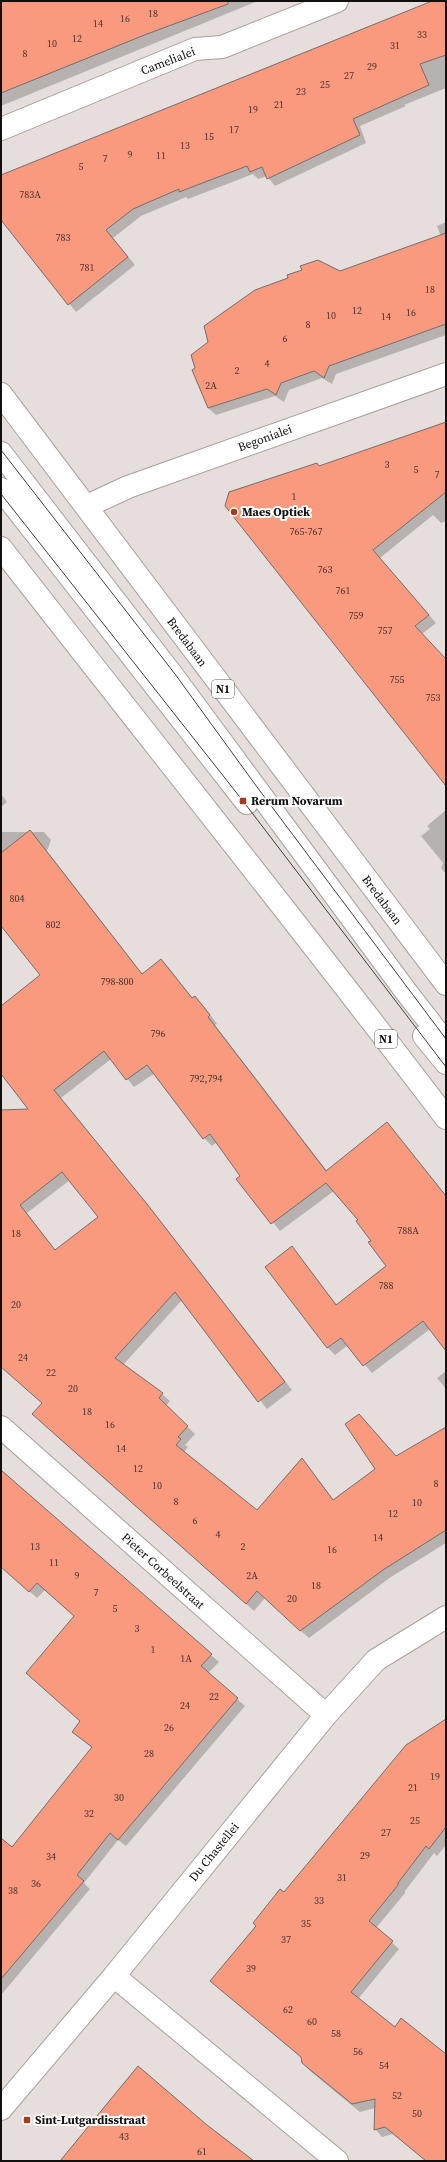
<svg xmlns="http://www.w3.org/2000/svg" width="447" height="2162" viewBox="0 0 447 2162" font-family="'Source Serif 4',serif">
	<rect width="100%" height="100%" fill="#e5dedc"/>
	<!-- shadow -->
	<path fill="#0003" fill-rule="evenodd" d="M 1,1 L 258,1 L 1,106 Z
		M 435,1 L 446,1 L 446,88 L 404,105 L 406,106 L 360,126 L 366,143 L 275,186 L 267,176 L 258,179 L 253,174 L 188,199 L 186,197 L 141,216 L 113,238 L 135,265 L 76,312 L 1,218 L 1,176 Z
		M 446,222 L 446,335 L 336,374 L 332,384 L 322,378 L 289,390 L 284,402 L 275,396 L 216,415 L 208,408 L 340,272 L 441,236 L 437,226 Z
		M 446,422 L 446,521 L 441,523 L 433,515 L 380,558 L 436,623 L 422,634 L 446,660 L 446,784 L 319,467 Z
		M 1,794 L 7,802 L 1,807 Z
		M 446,810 L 446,874 L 441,868 L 443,863 L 421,836 L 430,829 L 427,826 Z
		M 1,832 L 44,832 L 51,840 L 47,851 L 143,975 L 161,961 L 169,968 L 193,999 L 195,998 L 203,1005 L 217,1024 L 215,1025 L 327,1171 L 387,1124 L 446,1197 L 446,1349 L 430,1329 L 372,1373 L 348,1345 L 335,1355 L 328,1348 L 267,1267 L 292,1248 L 337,1305 L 388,1267 L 359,1220 L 334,1191 L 280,1231 L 237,1179 L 241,1176 L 217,1142 L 212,1146 L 204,1138 L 155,1073 L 134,1087 L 111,1059 L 61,1098 L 154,1213 L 292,1390 L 267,1409 L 182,1300 L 123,1365 L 162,1394 L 170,1401 L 166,1406 L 195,1434 L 185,1445 L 188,1447 L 184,1452 L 257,1512 L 302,1460 L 334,1500 L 376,1470 L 359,1415 L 396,1457 L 446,1428 L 446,1543 L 391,1577 L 309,1638 L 265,1598 L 254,1611 L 41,1422 L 43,1404 L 1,1366 L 1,1172 L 55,1142 L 1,1072 L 1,1007 L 42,975 L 1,926 ZM 70,1180 L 99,1217 L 56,1251 L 27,1213 Z
		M 446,1371 L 446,1389 L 437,1378 Z
		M 1,1470 L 211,1655 L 219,1662 L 208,1673 L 245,1706 L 126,1846 L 118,1840 L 84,1883 L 90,1889 L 1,1995 L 1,1839 L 12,1848 L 92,1748 L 73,1732 L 89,1711 L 75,1617 L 45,1590 L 37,1598 L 1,1565 Z
		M 446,1721 L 446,1845 L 437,1856 L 434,1853 L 405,1891 L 405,1893 L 376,1928 L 399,1949 L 358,1999 L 395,2028 L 402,2019 L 426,2038 L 446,2063 L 446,2161 L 426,2161 L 393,2134 L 382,2137 L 375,2129 L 375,2108 L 360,2112 L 310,2071 L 303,2063 L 302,2058 L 211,1981 L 284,1893 Z"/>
	<!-- building -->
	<path fill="#f9997e" stroke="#746e6d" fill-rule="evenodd" d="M 1,1 L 228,1 L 228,4 L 147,34 L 1,93 Z
		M 432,1 L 446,1 L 446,55 L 420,64 L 429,85 L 353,119 L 360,135 L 267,179 L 262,167 L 250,172 L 247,166 L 179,192 L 179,189 L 133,209 L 106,230 L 128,257 L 68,305 L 1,220 L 1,175 Z
		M 446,233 L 446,324 L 329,366 L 324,378 L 314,371 L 281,383 L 276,395 L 267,389 L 208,408 L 192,370 L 195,368 L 191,355 L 208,342 L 204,326 L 255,290 L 288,278 L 287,275 L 302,270 L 300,266 L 318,260 L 340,271 Z
		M 446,422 L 446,492 L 373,550 L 429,615 L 415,626 L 446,659 L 446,786 L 225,506 L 229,492 L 317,463 L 319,466 Z
		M 30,830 L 142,974 L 161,959 L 192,998 L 195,996 L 210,1015 L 208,1017 L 326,1171 L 387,1122 L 446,1196 L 446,1351 L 423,1321 L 363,1366 L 341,1338 L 327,1348 L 265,1267 L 292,1246 L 336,1305 L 386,1266 L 368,1242 L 371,1241 L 356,1221 L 358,1220 L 326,1183 L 271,1224 L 236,1179 L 240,1176 L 210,1134 L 203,1139 L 147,1065 L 126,1080 L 104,1051 L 54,1090 L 147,1204 L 285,1382 L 258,1402 L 175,1292 L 115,1358 L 163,1393 L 159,1398 L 188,1426 L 178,1437 L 181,1439 L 176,1445 L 257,1510 L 302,1458 L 333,1500 L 375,1469 L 345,1424 L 359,1414 L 396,1456 L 446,1427 L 446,1530 L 383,1570 L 300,1631 L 257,1591 L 246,1604 L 32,1414 L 42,1403 L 1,1367 L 1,1110 L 28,1109 L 1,1074 L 1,1006 L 40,975 L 1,926 L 1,853 ZM 62,1172 L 98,1217 L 55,1250 L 20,1205 Z
		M 1,1470 L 212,1654 L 201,1666 L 238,1698 L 118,1840 L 110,1833 L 77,1875 L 84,1881 L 1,1979 L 1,1838 L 12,1847 L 92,1747 L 72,1732 L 80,1721 L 26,1673 L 74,1616 L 37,1583 L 29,1592 L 1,1567 Z
		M 446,1719 L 446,1827 L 429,1849 L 426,1846 L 398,1883 L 398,1885 L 369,1921 L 393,1941 L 351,1992 L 395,2027 L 401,2018 L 446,2054 L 446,2161 L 426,2161 L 385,2127 L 374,2130 L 375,2099 L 352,2104 L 302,2063 L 301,2057 L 210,1981 L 256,1926 L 253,1923 L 280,1889 L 284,1892 L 406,1745 Z
		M 138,2066 L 207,2125 L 254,2161 L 60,2161 Z"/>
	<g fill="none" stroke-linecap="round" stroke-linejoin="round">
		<defs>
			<path id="minor" d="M 1,129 L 195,49 L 222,47 L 337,1
				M 1,453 L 173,676 L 407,993 L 446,1043
				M 1,489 L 247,803
				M 87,506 L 128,487 L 446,374
				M 424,1036 L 446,1063
				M 1,1427 L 326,1715
				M 114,1976 L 337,2161
				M 1,2109 L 114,1976 L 326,1715 L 376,1660 L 446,1617"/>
			<path id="major" d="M 1,394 L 446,984
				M 1,548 C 149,738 300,926 446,1118"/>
		</defs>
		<!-- minor casing -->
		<use href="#minor" stroke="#a7a19f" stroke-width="24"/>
		<!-- major casing -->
		<use href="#major" stroke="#a7a19f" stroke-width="24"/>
		<!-- minor -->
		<use href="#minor" stroke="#fff" stroke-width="22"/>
		<!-- major -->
		<use href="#major" stroke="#fff" stroke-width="22"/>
		<!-- tram -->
		<path stroke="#423f3e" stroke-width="1" d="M 1,450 L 175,674 L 257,787 L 446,1039
			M 1,494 L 243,801 L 446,1067"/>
	</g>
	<!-- markers -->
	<g fill="#a43d1e" stroke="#fff" stroke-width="1.5">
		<circle cx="234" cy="512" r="4"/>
		<rect x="239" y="797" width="8" height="8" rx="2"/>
		<rect x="23" y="2116" width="8" height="8" rx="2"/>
	</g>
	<g text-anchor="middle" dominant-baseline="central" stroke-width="4" stroke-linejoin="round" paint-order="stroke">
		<!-- number labels -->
		<g font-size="10" fill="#4c322b">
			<text x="153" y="13">18</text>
			<text x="125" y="18">16</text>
			<text x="98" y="23">14</text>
			<text x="422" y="34">33</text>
			<text x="77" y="38">12</text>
			<text x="52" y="43">10</text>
			<text x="395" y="45">31</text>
			<text x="25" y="53">8</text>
			<text x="372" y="66">29</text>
			<text x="349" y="75">27</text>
			<text x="325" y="84">25</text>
			<text x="301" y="91">23</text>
			<text x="279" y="104">21</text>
			<text x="253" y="109">19</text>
			<text x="234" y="129">17</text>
			<text x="209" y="136">15</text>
			<text x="185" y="145">13</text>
			<text x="130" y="154">9</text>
			<text x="161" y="155">11</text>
			<text x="105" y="158">7</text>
			<text x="81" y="166">5</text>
			<text x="30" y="194">783A</text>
			<text x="63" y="237">783</text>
			<text x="87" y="267">781</text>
			<text x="430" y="289">18</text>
			<text x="357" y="310">12</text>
			<text x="411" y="312">16</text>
			<text x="331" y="315">10</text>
			<text x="386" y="316">14</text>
			<text x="308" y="324">8</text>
			<text x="285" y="338">6</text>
			<text x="267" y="363">4</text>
			<text x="237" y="370">2</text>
			<text x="211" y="385">2A</text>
			<text x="387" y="464">3</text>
			<text x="416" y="469">5</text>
			<text x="437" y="474">7</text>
			<text x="294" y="496">1</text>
			<text x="306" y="531">765-767</text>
			<text x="325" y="569">763</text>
			<text x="343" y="590">761</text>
			<text x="356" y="615">759</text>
			<text x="385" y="630">757</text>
			<text x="397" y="679">755</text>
			<text x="433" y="697">753</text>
			<text x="17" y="898">804</text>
			<text x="53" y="924">802</text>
			<text x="117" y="981">798-800</text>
			<text x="158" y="1033">796</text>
			<text x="206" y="1078">792,794</text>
			<text x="408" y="1230">788A</text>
			<text x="16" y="1233">18</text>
			<text x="386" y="1285">788</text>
			<text x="16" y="1304">20</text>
			<text x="23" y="1357">24</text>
			<text x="51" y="1372">22</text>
			<text x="73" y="1388">20</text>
			<text x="87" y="1411">18</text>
			<text x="110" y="1424">16</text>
			<text x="121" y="1448">14</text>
			<text x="138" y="1468">12</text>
			<text x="436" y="1483">8</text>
			<text x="157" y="1485">10</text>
			<text x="176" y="1501">8</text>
			<text x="417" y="1502">10</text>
			<text x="393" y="1513">12</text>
			<text x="195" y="1520">6</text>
			<text x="218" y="1534">4</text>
			<text x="378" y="1537">14</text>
			<text x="35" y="1546">13</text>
			<text x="243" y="1546">2</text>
			<text x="332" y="1549">16</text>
			<text x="54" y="1562">11</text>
			<text x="77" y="1575">9</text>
			<text x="252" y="1575">2A</text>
			<text x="316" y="1585">18</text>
			<text x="96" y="1592">7</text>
			<text x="292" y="1598">20</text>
			<text x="115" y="1608">5</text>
			<text x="137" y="1628">3</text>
			<text x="153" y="1649">1</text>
			<text x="186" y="1658">1A</text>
			<text x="214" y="1696">22</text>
			<text x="185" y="1705">24</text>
			<text x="169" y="1727">26</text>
			<text x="149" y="1753">28</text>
			<text x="435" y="1776">19</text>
			<text x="413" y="1787">21</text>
			<text x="119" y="1797">30</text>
			<text x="89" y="1813">32</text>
			<text x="415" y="1820">25</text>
			<text x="386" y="1832">27</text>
			<text x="365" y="1855">29</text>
			<text x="51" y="1856">34</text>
			<text x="342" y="1877">31</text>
			<text x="36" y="1883">36</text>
			<text x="13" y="1890">38</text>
			<text x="319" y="1900">33</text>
			<text x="306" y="1923">35</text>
			<text x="286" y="1939">37</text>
			<text x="251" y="1968">39</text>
			<text x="288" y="2009">62</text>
			<text x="312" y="2021">60</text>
			<text x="336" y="2033">58</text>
			<text x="358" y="2051">56</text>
			<text x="384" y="2065">54</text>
			<text x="397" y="2095">52</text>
			<text x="417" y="2113">50</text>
			<text x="124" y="2136">43</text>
			<text x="202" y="2151">61</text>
		</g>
		<!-- shield labels -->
		<g fill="#fff" stroke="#595857" stroke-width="1">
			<rect x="212" y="680" width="22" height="18" rx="3"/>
			<rect x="375" y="1030" width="22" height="18" rx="3"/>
		</g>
		<g font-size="11" font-weight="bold" fill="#12100f">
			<text x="223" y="689">N1</text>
			<text x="386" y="1039">N1</text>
		</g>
		<!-- street labels -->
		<g font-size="12" fill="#12100f" stroke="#fff">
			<text transform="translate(168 61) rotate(-21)">Camelialei</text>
			<text transform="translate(265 438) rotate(-20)">Begonialei</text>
			<text transform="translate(187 642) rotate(53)">Bredabaan</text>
			<text transform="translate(382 900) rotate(53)">Bredabaan</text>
			<text transform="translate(163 1571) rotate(42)">Pieter Corbeelstraat</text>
			<text transform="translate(214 1852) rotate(-51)">Du Chastellei</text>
		</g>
		<!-- poi labels -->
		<g font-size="12" font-weight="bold" fill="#12100f" stroke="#fff" text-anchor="start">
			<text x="242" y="512">Maes Optiek</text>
			<text x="251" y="801">Rerum Novarum</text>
			<text x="35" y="2120">Sint-Lutgardisstraat</text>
		</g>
	</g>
	<!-- border -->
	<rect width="447" height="2162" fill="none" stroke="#12100f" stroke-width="4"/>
</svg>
